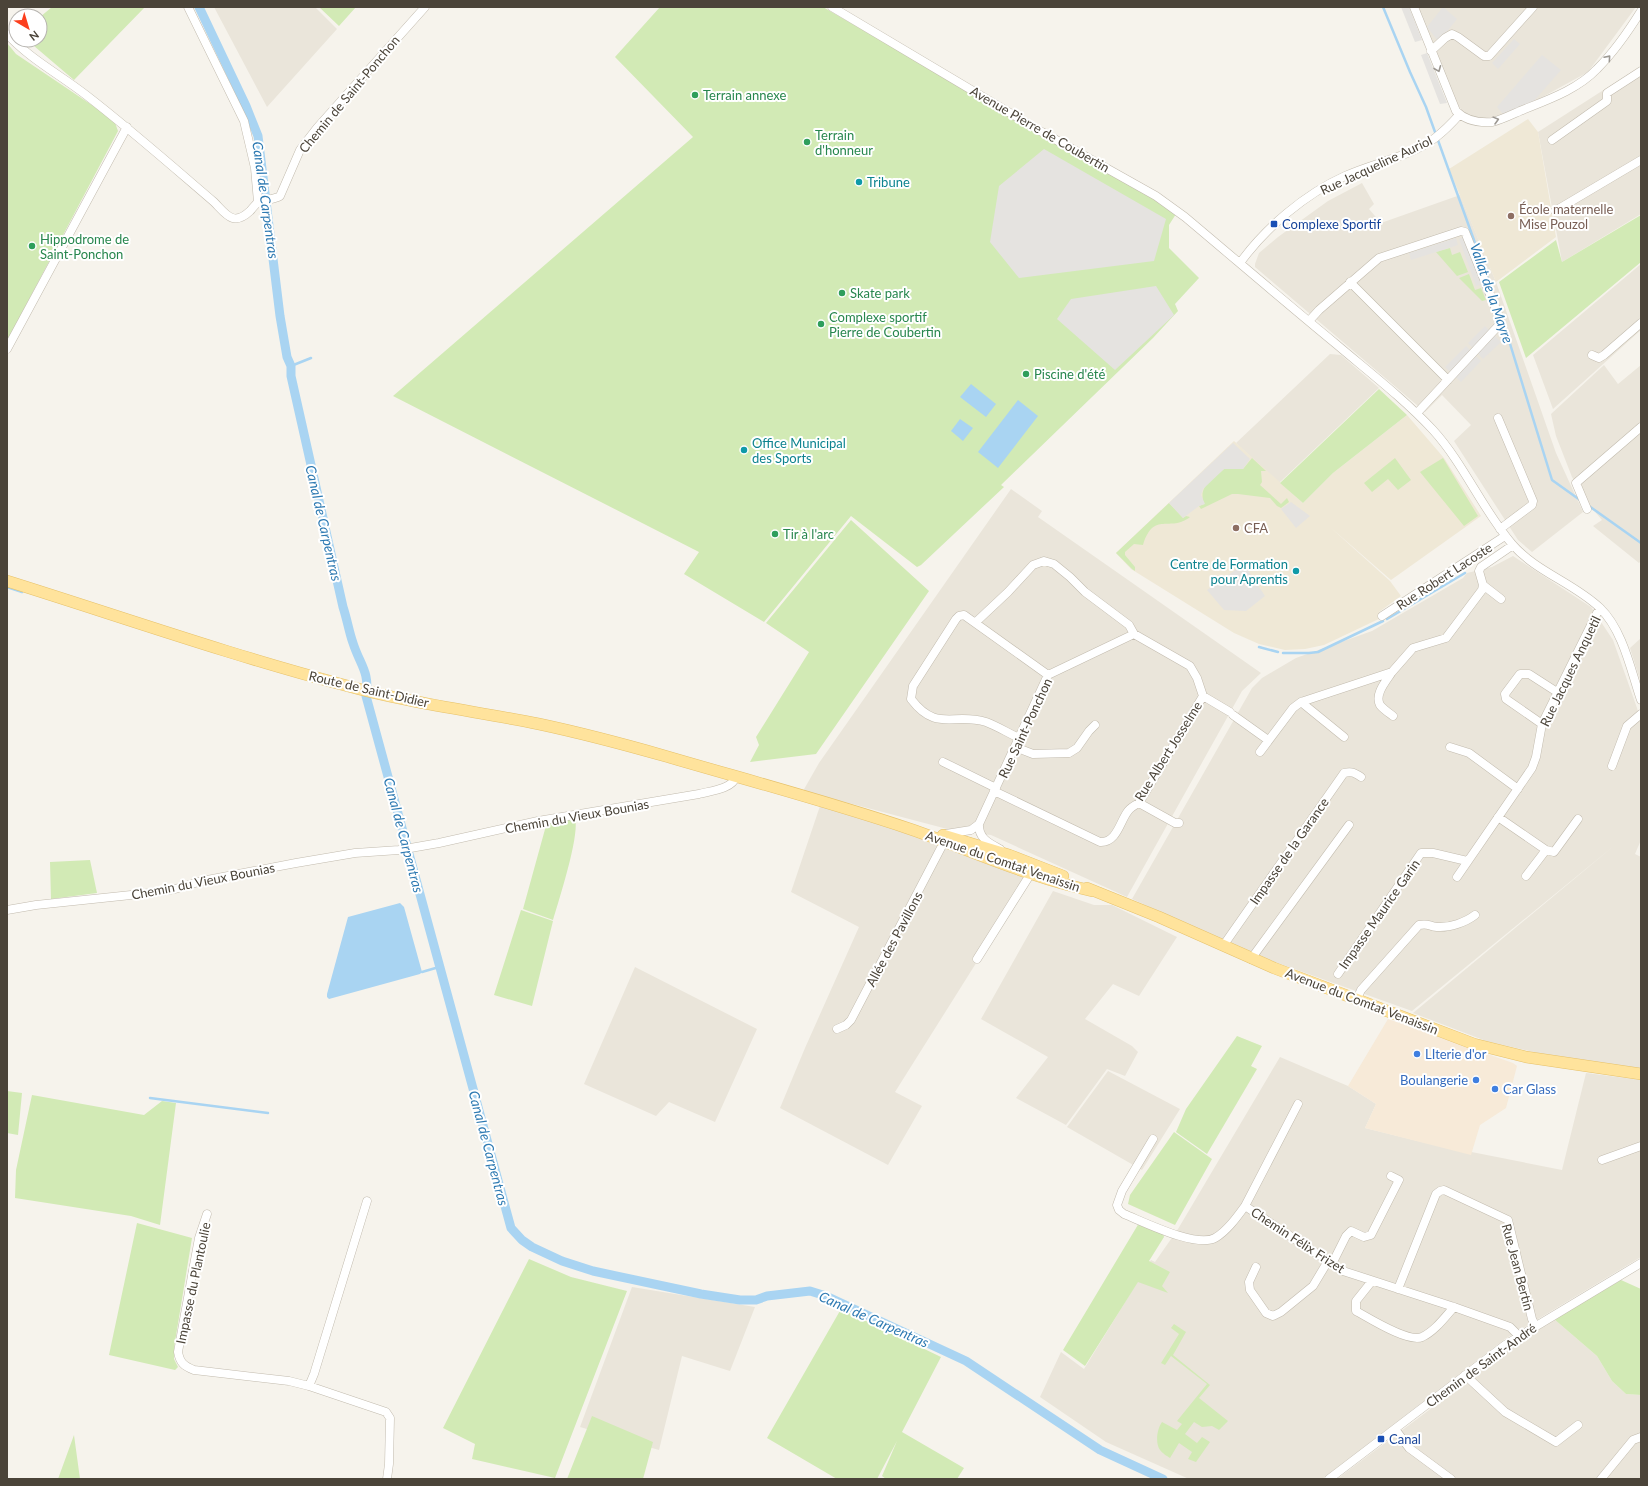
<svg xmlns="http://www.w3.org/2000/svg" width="1648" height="1486" viewBox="0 0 1648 1486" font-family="Lato,sans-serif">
	<rect width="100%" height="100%" fill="#f6f3ec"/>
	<!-- residential -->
	<path fill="#eae5da" d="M 214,7 L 315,7 L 337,29 L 267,107 Z
		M 1417,7 L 1636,7 L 1588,72 L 1539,99 L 1500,116 L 1481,119 L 1464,114 L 1450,93 Z
		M 1641,66 L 1641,214 L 1562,262 L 1538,132 Z
		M 1362,183 L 1374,204 L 1369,209 L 1381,223 L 1460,195 L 1496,282 L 1556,453 L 1583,512 L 1532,552 L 1518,540 L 1454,441 L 1471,425 L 1442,395 L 1425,412 L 1255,267 L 1255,264 L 1259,253 L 1278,237 L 1328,201 Z
		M 1641,264 L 1641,330 L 1553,409 L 1533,355 Z
		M 1330,354 L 1341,355 L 1379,388 L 1279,483 L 1236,443 Z
		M 1604,365 L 1618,384 L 1641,365 L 1641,561 L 1639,563 L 1593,526 L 1602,520 L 1591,507 L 1572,477 L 1556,436 L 1551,414 Z
		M 1011,489 L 1042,511 L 1038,517 L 1261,673 L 1242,691 L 1127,897 L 991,835 L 951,830 L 803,791 L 819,763 Z
		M 1513,556 L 1591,607 L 1613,640 L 1637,708 L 1641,723 L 1641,840 L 1635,854 L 1641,857 L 1641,1070 L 1559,1058 L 1486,1041 L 1413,1013 L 1615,845 L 1412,1011 L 1250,953 L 1132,899 L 1252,688 L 1262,678 L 1296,658 L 1372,631 L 1463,578 L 1467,573 L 1492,567 Z
		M 1641,638 L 1641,680 L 1640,680 L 1630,648 Z
		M 820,806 L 869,820 L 1029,879 L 895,1092 L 922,1106 L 888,1165 L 780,1108 L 805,1048 L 859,927 L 791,892 Z
		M 1053,891 L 1094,905 L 1112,905 L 1177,937 L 1139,996 L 1113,984 L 1085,1019 L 1132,1046 L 1138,1052 L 1125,1076 L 1107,1069 L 1066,1125 L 1016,1098 L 1048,1057 L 981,1019 Z
		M 635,967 L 757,1029 L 715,1122 L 669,1102 L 656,1116 L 584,1084 Z
		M 1280,1057 L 1348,1086 L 1376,1104 L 1365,1128 L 1426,1143 L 1562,1170 L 1586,1073 L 1641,1080 L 1641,1257 L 1505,1339 L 1322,1479 L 1189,1479 L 1106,1442 L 1040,1397 L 1061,1352 L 1084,1369 L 1151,1260 L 1155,1262 L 1178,1229 Z
		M 1108,1071 L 1180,1109 L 1142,1170 L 1067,1127 Z
		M 632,1287 L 755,1307 L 730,1371 L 682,1356 L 659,1450 L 580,1427 Z
		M 1554,1319 L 1597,1356 L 1612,1381 L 1626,1394 L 1641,1395 L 1641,1479 L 1337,1479 L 1441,1401 L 1477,1372 Z"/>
	<!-- commercial -->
	<path fill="#f7ead8" d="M 1388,1019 L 1513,1063 L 1517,1066 L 1506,1108 L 1480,1125 L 1471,1155 L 1365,1128 L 1376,1104 L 1348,1086 Z"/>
	<!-- education -->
	<path fill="#efe8d6" d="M 1528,119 L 1538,132 L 1556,237 L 1496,282 L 1449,169 Z
		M 1407,415 L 1444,458 L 1481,516 L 1391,580 L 1330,527 L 1390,581 L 1401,596 L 1379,612 L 1383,617 L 1324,645 L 1305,649 L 1285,650 L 1259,644 L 1234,633 L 1131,569 L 1116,553 L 1234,441 L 1303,503 L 1333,473 Z"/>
	<!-- green -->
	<path fill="#d2eab5" d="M 52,7 L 145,7 L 74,80 L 27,40 L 40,40 L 40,17 Z
		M 319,7 L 356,7 L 339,26 Z
		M 660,7 L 823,7 L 1153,198 L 1176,214 L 1169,225 L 1169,248 L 1199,278 L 1175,304 L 1178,311 L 1153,338 L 1001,485 L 1004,487 L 921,565 L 917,567 L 851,516 L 764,622 L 684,574 L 699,552 L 393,396 L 693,137 L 615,57 Z
		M 7,43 L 16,54 L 114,120 L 118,131 L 7,341 Z
		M 1641,215 L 1641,262 L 1526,358 L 1499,282 L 1556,240 L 1562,262 Z
		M 1450,248 L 1452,255 L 1460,252 L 1468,272 L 1457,276 L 1436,252 Z
		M 1469,274 L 1475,290 L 1481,288 L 1486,300 L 1482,301 L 1459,278 Z
		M 1379,389 L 1407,415 L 1333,473 L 1303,503 L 1280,483 Z
		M 1252,458 L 1266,471 L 1261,471 L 1262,482 L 1260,485 L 1281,504 L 1287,498 L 1289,502 L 1281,508 L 1277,506 L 1270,498 L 1238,494 L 1232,494 L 1201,509 L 1199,506 L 1204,504 C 1198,486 1211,481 1224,469 L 1243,469 Z
		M 1395,458 L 1411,480 L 1398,490 L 1388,479 L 1372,492 L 1364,483 Z
		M 1443,458 L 1478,516 L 1464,526 L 1420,472 Z
		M 1169,503 L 1183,518 L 1186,516 L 1190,517 C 1170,533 1154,510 1143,545 L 1134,544 L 1125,552 L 1125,555 L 1135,567 L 1135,571 L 1132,569 L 1116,553 Z
		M 851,520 L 929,591 L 816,754 L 750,762 L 759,745 L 756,737 L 809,652 L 766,623 Z
		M 575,818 C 580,835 559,900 553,920 L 523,909 L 547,822 Z
		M 90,860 L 97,893 L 51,899 L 50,862 Z
		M 521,910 L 553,921 L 532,1006 L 494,995 Z
		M 1237,1036 L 1262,1046 L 1251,1066 L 1257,1069 L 1207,1154 L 1176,1132 L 1186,1109 Z
		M 7,1091 L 22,1093 L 18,1135 L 7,1133 Z
		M 32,1095 L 144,1115 L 162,1101 L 176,1103 L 160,1225 L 131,1216 L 15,1198 L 16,1170 Z
		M 1174,1132 L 1212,1159 L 1175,1225 L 1128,1204 L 1130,1195 Z
		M 137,1223 L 192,1238 L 174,1348 L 174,1359 L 178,1367 L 175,1370 L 109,1355 Z
		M 1139,1223 L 1163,1233 L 1164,1237 L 1149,1261 L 1170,1272 L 1162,1286 L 1168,1293 L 1138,1282 L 1085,1366 L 1063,1350 Z
		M 529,1259 L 571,1277 L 627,1291 L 555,1478 L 472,1459 L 475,1444 L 443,1428 Z
		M 1621,1280 L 1641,1289 L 1641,1395 L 1626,1394 L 1612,1381 L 1597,1356 L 1554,1319 Z
		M 841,1309 L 941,1357 L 902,1432 L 964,1468 L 957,1479 L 886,1479 L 882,1476 L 897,1441 L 877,1479 L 837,1479 L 767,1438 Z
		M 1174,1324 L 1186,1332 L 1173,1355 L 1210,1385 L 1199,1398 L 1228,1421 L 1219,1430 L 1212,1426 L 1202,1427 L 1194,1422 L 1185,1434 L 1197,1443 L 1202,1437 L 1210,1442 L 1196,1462 L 1188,1459 L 1192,1452 L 1179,1443 L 1170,1458 C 1167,1456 1162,1453 1160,1450 C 1155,1443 1157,1429 1162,1422 L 1177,1430 L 1182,1424 L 1177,1421 L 1207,1384 L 1171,1356 L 1165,1365 L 1161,1363 L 1179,1334 L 1171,1328 Z
		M 592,1416 L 653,1442 L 643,1479 L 567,1479 Z
		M 74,1435 L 80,1479 L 58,1479 Z"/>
	<!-- parking -->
	<path fill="#e5e3e0" d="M 1401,7 L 1409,7 L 1422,40 L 1415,42 Z
		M 1443,7 L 1457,19 L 1441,39 L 1438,41 L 1427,27 Z
		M 1514,39 L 1520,44 L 1498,69 L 1492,63 Z
		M 1427,53 L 1447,103 L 1440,104 L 1421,55 Z
		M 1542,55 L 1561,70 L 1533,102 L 1503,114 L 1497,107 Z
		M 1044,149 L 1166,219 L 1154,261 L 1019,278 L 990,242 L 999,186 Z
		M 1465,237 L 1483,284 L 1476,286 L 1459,239 Z
		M 1456,238 L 1458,245 L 1411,260 L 1409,253 Z
		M 1156,286 L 1174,315 L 1115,370 L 1057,319 L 1071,299 Z
		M 1485,326 L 1501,342 L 1483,359 L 1468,343 Z
		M 1466,346 L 1481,361 L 1461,382 L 1445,367 Z
		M 1233,443 L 1250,459 L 1243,469 L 1224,469 L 1203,489 L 1201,495 L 1205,504 L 1199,506 L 1183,518 L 1169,503 Z
		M 1291,502 L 1310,516 L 1296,528 L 1281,509 Z
		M 1244,564 L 1265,596 L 1246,611 L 1224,610 L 1207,590 Z"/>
	<!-- water -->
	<path fill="#a9d4f2" d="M 971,384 L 996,404 L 986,417 L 960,397 Z
		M 1018,400 L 1038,416 L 998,468 L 978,452 Z
		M 960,419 L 973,428 L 963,441 L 951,431 Z
		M 400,903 L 404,907 L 422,972 L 420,974 L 329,999 L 327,997 L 327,994 L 348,917 Z"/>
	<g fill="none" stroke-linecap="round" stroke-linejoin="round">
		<!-- stream -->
		<path stroke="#a9d4f2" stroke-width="2.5" d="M 1383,7 L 1410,72 L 1426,107 L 1488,279
			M 1503,321 L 1552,480 L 1580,500
			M 291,366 L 311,358
			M 1589,506 L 1641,543
			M 7,587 L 22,592
			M 1387,619 L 1465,573
			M 1259,647 L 1278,652
			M 1283,653 L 1309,653 L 1318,652 L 1383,621
			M 422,972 L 439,967
			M 150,1098 L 268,1113"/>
		<!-- canal -->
		<path stroke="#a9d4f2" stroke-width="9" d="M 199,7 L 246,106 L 258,136 L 280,316 L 287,357 L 291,366 L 291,376 L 343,607 C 347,619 349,632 353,643 C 360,665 370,672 366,696 L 511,1228 L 522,1240 L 532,1247 L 562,1261 L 593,1271 L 701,1294 L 740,1300 L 756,1300 L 767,1296 L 810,1291 L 826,1296 L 966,1361 L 1100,1450 L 1163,1479"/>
		<defs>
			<path id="minor" d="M 188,7 L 244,121 L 255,168 L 258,202
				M 832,7 L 1042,132 L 1156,196 L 1185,217 C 1235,259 1285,302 1336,344 C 1369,372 1403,398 1433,430 C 1464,464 1482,509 1512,544 C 1536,572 1574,583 1600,608 C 1623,630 1631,671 1641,700
				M 1414,7 L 1456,111 C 1466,121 1478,123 1492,122 C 1501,120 1511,115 1520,111 C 1547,100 1577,90 1597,69 C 1614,52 1628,32 1641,11
				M 7,34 C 30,59 59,74 86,95 C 130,129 172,166 214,202 C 226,214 233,227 250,211 C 253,208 255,204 259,202 C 266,199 273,200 280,196 L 300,150 L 317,128 L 425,7
				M 1431,51 L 1445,38 L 1452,34 L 1458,37 L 1484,56 L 1489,56 L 1533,7
				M 1552,140 L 1607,101 L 1607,93 L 1641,71
				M 1555,211 L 1641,160
				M 1240,263 C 1265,228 1305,194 1345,176 C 1373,163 1410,157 1435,138 C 1444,131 1452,123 1459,115
				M 1350,282 L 1448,380
				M 1309,321 L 1319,310 L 1379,258 L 1461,231 L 1465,232 L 1500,319 L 1500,324 L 1417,413
				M 7,349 L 127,127
				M 1592,355 L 1599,358 L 1604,355 L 1641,323
				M 1498,418 L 1533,501 L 1532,505 L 1500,529
				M 1587,509 L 1576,483 L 1641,427
				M 1483,585 L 1501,599
				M 1382,616 L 1505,536
				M 976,622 L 1008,592 L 1033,565 L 1044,561 L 1054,564 L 1070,577 L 1085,592 L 1129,625 L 1134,634
				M 1392,672 C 1387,680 1374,694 1380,705 C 1383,709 1389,713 1393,716
				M 1203,696 L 1230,712
				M 1301,702 L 1344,737
				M 1233,715 L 1268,740
				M 1542,724 L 1506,699 L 1505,694 L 1520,674 L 1529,674 L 1557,692
				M 1019,738 C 1008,733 997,726 986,722 C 953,712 937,733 911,699 L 913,686 L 956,619 L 959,616 L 964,615 L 1048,675
				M 1015,747 L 1033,754 L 1069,753 L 1077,748 L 1089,731 L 1095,725
				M 1450,747 L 1469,753 L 1518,789
				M 1260,752 L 1293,708 L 1301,702 L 1392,672 L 1413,648 L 1446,638 L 1482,590 L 1483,585 L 1479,571 L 1481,567 L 1513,545
				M 943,762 L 996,788
				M 1612,766 L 1627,726 L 1641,714
				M 994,791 L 1100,842 C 1117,843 1120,821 1128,811 C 1131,807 1135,805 1139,803 L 1203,696 L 1197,678 L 1190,666 L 1134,634
				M 1139,803 L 1175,823 L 1179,823
				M 1498,817 L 1546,850 L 1554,852 L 1578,819
				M 946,834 L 971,830 L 979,824
				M 1000,849 C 989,843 978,838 979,824 L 1048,675 L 1134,634
				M 1526,876 L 1546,850
				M 1457,877 L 1532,768 L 1536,757 L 1542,724 L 1597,613 L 1601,609
				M 7,910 L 36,905 L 150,893 L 175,889 L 202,881 L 296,863 L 355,853 L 399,850 L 439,843 L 538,821 L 699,794 C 710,791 732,789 736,777
				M 1223,946 L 1344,773 C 1352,771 1355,773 1361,777
				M 977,959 L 1033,870
				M 1251,959 L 1349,825
				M 1338,974 L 1421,853 L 1433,853 L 1467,861
				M 1357,999 L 1361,990 L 1419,925 C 1429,923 1428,926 1437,927 C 1450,928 1466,922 1475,915
				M 837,1029 L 846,1025 L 851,1020 L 944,842
				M 1153,1139 L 1122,1191 L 1117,1205 L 1119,1210 L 1124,1214 C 1144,1222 1196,1248 1215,1238 C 1227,1231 1237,1217 1245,1206 L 1343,1271 L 1454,1307 L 1510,1327 L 1519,1336
				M 1602,1160 L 1641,1146
				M 1245,1206 L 1298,1104
				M 207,1214 L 199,1238 L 178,1352 C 180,1363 184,1366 194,1370 L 289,1381 L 309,1386 L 386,1412 L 390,1418 L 389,1464 L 387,1479
				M 1332,1264 L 1346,1236 L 1351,1231 L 1364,1237 L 1371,1235 L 1399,1180 L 1391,1176
				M 1256,1267 L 1249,1282 L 1250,1290 L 1266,1313 L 1273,1316 L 1281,1312 L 1313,1286 L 1328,1261
				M 1372,1281 L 1356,1301 L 1356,1311 C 1369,1318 1408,1343 1422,1337 C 1435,1331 1445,1317 1454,1307
				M 1398,1289 L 1436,1194 L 1440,1191 L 1444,1190 L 1508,1220 L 1532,1319 L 1535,1325
				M 1465,1375 L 1505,1412 L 1556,1442 L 1578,1425
				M 309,1386 L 314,1374 L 367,1201
				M 1395,1429 L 1409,1448 L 1451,1479
				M 1329,1479 L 1505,1345 L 1641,1263
				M 1601,1479 L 1633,1440 L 1641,1437"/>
			<path id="major" d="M 7,581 C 119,616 230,655 344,685 C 408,703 474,711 539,724 C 581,733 623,744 665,756 C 747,780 830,802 910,829 C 971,850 1030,878 1093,891
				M 943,835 L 1009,855 L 1063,876
				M 1087,888 L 1159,917 L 1274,968 L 1474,1044 L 1526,1057 L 1641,1074"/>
		</defs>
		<!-- minor casing -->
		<use href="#minor" stroke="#c2bbae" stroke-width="9"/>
		<!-- major casing -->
		<use href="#major" stroke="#e6c16a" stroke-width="12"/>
		<!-- minor -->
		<use href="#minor" stroke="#fff" stroke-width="8"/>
		<!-- major -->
		<use href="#major" stroke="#ffe39c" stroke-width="11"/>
	</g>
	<!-- one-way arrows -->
	<defs><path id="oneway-chevron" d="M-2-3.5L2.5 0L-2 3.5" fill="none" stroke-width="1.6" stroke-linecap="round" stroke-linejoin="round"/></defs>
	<g stroke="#9c9892">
		<use href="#oneway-chevron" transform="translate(1608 58) rotate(-49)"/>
		<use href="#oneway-chevron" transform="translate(1438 69) rotate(68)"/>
		<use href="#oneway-chevron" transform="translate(1496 120) rotate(-15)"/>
	</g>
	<!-- markers -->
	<g fill="#2e9e5b" stroke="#fff" stroke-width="1.5">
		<circle cx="695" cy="95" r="4"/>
		<circle cx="807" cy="142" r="4"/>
		<circle cx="32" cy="246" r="4"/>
		<circle cx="842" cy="293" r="4"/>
		<circle cx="821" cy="324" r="4"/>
		<circle cx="1026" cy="374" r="4"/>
		<circle cx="775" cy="534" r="4"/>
	</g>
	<g fill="#0f9aa8" stroke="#fff" stroke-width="1.5">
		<circle cx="859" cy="182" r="4"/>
		<circle cx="744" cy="450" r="4"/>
		<circle cx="1296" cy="571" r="4"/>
	</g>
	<g fill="#8d6e63" stroke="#fff" stroke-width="1.5">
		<circle cx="1511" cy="216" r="4"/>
		<circle cx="1236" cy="528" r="4"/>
	</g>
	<g fill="#1a4fb4" stroke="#fff" stroke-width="1.5">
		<rect x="1270" y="220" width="8" height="8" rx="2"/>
		<rect x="1377" y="1435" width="8" height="8" rx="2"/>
	</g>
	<g fill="#3f7fe0" stroke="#fff" stroke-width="1.5">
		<circle cx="1417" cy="1054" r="4"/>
		<circle cx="1476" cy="1080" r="4"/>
		<circle cx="1495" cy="1089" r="4"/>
	</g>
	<g text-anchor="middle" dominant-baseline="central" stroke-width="4" stroke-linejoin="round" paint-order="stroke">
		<!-- street labels -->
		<g font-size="13" fill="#4b4439" stroke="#fff">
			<text transform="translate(349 94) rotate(-50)">Chemin de Saint-Ponchon</text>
			<text transform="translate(1040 129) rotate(30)">Avenue Pierre de Coubertin</text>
			<text transform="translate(1376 165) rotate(-25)">Rue Jacqueline Auriol</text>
			<text transform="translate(1444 576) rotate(-33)">Rue Robert Lacoste</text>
			<text transform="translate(1570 671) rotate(-64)">Rue Jacques Anquetil</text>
			<text transform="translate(369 689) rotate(13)">Route de Saint-Didier</text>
			<text transform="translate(1025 728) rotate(-65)">Rue Saint-Ponchon</text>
			<text transform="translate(1168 751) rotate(-58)">Rue Albert Josselme</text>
			<text transform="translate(577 816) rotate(-10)">Chemin du Vieux Bounias</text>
			<text transform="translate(1289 851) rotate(-55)">Impasse de la Garance</text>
			<text transform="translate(1003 861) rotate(19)">Avenue du Comtat Venaissin</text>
			<text transform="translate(203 881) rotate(-11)">Chemin du Vieux Bounias</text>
			<text transform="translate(1379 914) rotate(-55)">Impasse Maurice Garin</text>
			<text transform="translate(894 939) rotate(-62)">Allée des Pavillons</text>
			<text transform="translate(1362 1001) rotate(21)">Avenue du Comtat Venaissin</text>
			<text transform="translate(1298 1240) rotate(33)">Chemin Félix Frizet</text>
			<text transform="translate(1518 1267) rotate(75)">Rue Jean Bertin</text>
			<text transform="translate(193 1283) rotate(-78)">Impasse du Plantoulie</text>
			<text transform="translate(1481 1365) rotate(-36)">Chemin de Saint-André</text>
		</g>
		<!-- leisure labels -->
		<g font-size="13" fill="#27864d" stroke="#fff" text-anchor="start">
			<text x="703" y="95">Terrain annexe</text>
			<text x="815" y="135">Terrain<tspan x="815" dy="15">d'honneur</tspan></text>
			<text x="40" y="239">Hippodrome de<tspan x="40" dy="15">Saint-Ponchon</tspan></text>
			<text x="850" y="293">Skate park</text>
			<text x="829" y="317">Complexe sportif<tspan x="829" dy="15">Pierre de Coubertin</tspan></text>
			<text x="1034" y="374">Piscine d'été</text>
			<text x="783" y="534">Tir à l'arc</text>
		</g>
		<!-- culture labels -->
		<g font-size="13" fill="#0d838f" stroke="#fff" text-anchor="start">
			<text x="867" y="182">Tribune</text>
			<text x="752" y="443">Office Municipal<tspan x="752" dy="15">des Sports</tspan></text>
			<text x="1288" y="564" text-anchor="end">Centre de Formation<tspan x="1288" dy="15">pour Aprentis</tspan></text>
		</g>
		<!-- education labels -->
		<g font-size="13" fill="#785e54" stroke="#fff" text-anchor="start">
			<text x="1519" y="209">École maternelle<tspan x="1519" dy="15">Mise Pouzol</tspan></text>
			<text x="1244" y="528">CFA</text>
		</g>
		<!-- transit labels -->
		<g font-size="13" fill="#164399" stroke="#fff" text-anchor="start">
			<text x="1282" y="224">Complexe Sportif</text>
			<text x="1389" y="1439">Canal</text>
		</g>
		<!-- shop labels -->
		<g font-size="13" fill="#366cbe" stroke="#fff" text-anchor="start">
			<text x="1425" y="1054">LIterie d'or</text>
			<text x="1468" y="1080" text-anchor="end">Boulangerie</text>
			<text x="1503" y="1089">Car Glass</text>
		</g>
		<!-- water labels -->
		<g font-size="14" font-style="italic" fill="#2e7ab2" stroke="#fff">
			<text transform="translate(266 200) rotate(82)">Canal de Carpentras</text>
			<text transform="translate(1492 293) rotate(71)">Vallat de la Mayre</text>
			<text transform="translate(324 523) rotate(77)">Canal de Carpentras</text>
			<text transform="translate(404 835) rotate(75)">Canal de Carpentras</text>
			<text transform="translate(489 1148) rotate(75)">Canal de Carpentras</text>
			<text transform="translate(874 1319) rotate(24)">Canal de Carpentras</text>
		</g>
	</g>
	<!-- border -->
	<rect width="1648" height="1486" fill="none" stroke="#4b4439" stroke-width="16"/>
	<!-- north arrow -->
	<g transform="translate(28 28) rotate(142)"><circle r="19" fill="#ffffff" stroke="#b7b4b0"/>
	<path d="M0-3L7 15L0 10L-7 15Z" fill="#fc3f1d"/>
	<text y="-6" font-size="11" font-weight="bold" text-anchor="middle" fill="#4b4439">N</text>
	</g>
</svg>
